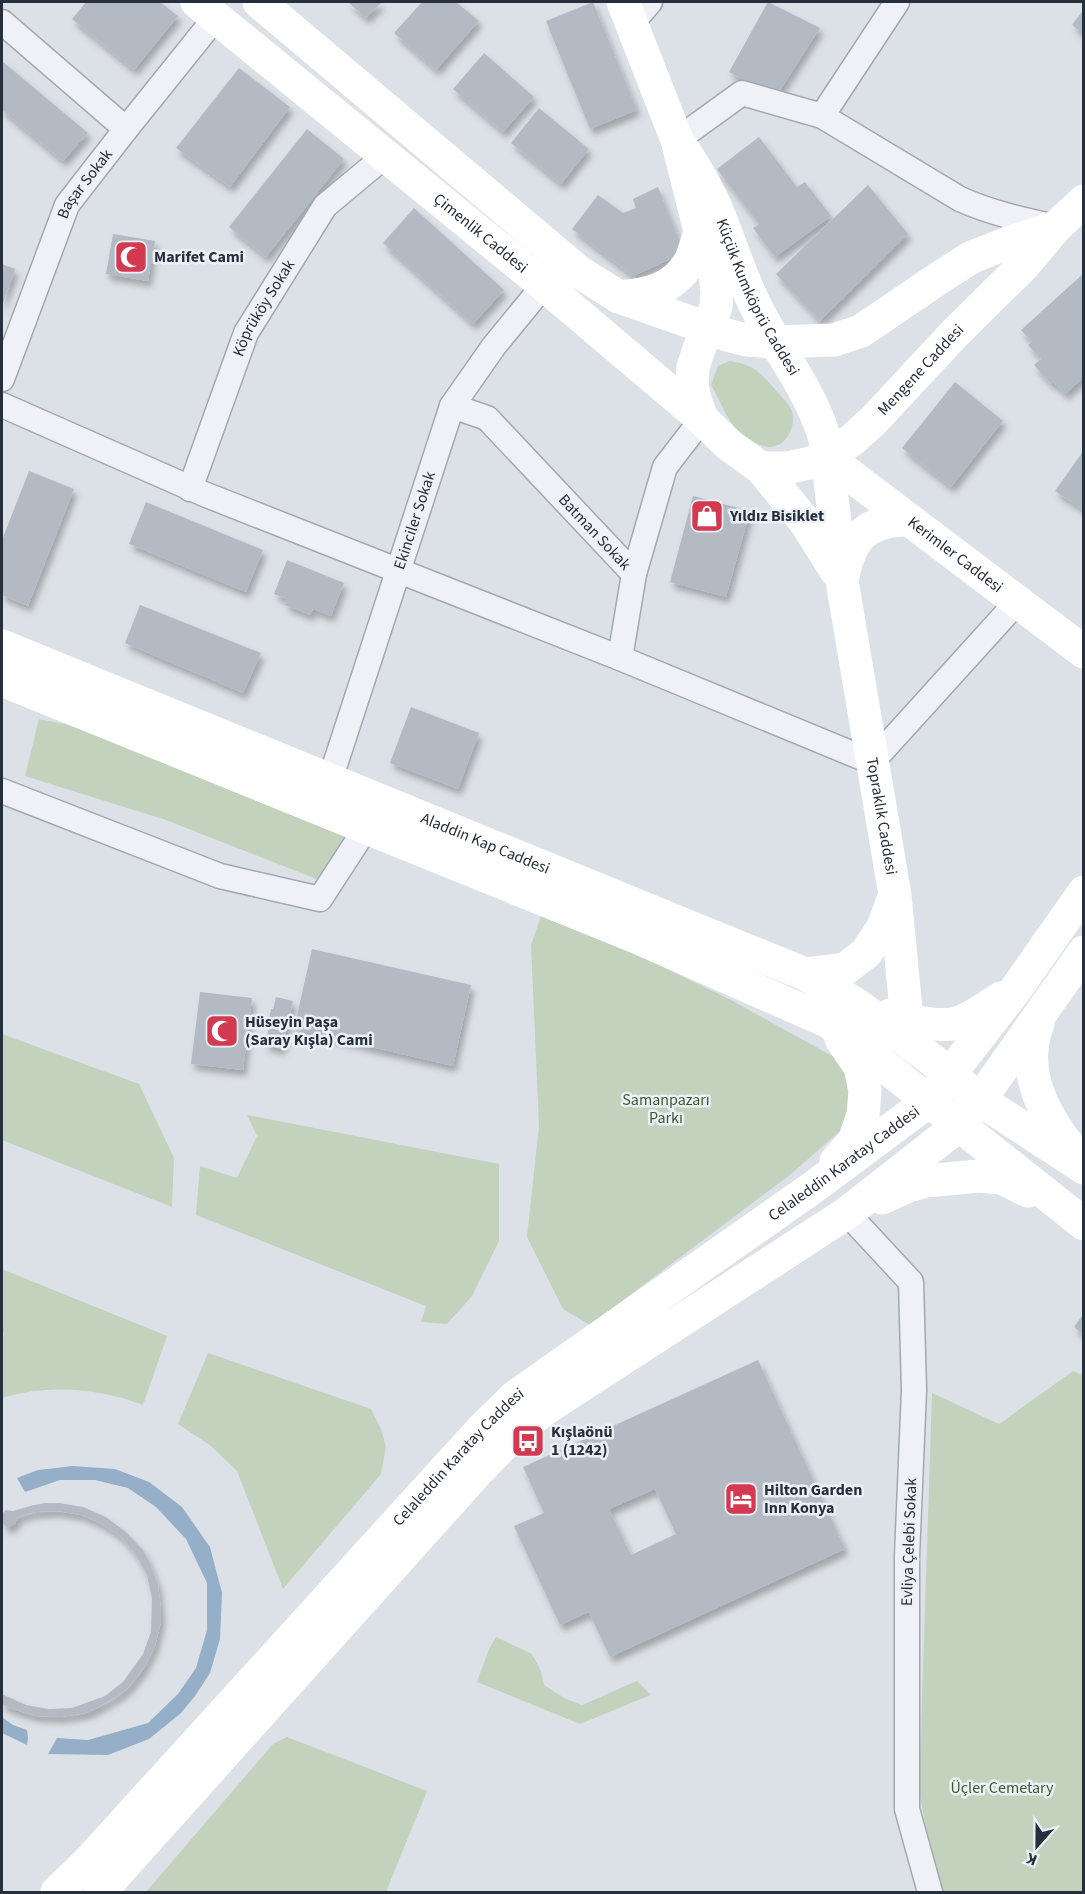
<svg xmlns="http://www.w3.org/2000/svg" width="1085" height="1894" viewBox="0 0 1085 1894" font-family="'Source Sans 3',sans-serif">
	<defs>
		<filter id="shadow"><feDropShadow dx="3.5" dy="6" stdDeviation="3" flood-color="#0004"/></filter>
	</defs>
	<rect width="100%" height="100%" fill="#dce1e7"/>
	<!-- green -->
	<path fill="#c2d2bd" d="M 730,361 C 751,364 758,370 772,386 C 778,393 788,402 792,411 C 796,425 788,445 772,447 C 759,448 740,435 733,425 C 724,413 719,398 711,385 L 718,366 Z
		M 39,719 L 146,741 L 355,825 L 329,884 L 166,820 L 25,776 Z
		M 542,913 L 634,953 L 731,1000 L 852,1067 L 856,1117 L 791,1174 L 590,1325 L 563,1309 L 527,1237 L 539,1126 L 531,945 Z
		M 2,1034 L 139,1084 L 174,1158 L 172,1207 L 2,1140 Z
		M 247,1115 L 499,1164 L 499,1241 L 472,1296 L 447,1324 L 421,1322 L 426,1306 L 196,1215 L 200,1166 L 237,1178 L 257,1136 Z
		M 2,1269 L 167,1336 L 143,1405 C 98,1388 48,1384 2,1398 L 2,1341 L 4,1334 L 2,1327 Z
		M 208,1353 L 371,1409 L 381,1429 L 386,1447 L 381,1474 L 283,1589 L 237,1471 L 211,1446 L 178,1424 Z
		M 1073,1371 L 1083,1375 L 1083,1892 L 939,1892 L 919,1792 L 932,1393 L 999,1424 Z
		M 496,1637 L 532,1654 L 541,1671 L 544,1685 L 566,1699 L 582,1705 L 637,1681 L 651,1695 L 580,1724 L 477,1682 L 489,1649 Z
		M 287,1737 L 427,1791 L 386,1892 L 146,1892 L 273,1744 Z"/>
	<!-- water -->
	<path fill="#95afc9" d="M 73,1466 L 115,1469 L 149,1482 L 182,1507 L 210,1547 L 222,1593 L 220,1639 L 210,1673 L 195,1696 L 181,1713 L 149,1739 L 108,1755 L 48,1754 L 57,1738 L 88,1740 L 148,1723 L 178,1694 L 196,1668 L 207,1630 L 207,1583 L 186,1539 L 156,1507 L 128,1488 L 95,1480 L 60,1480 L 25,1492 L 17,1478 L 38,1470 Z
		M 2,1717 L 13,1725 L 27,1730 L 28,1738 L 27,1745 L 2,1733 Z"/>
	<!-- building -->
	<path fill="#b4bac4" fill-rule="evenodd" filter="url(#shadow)" d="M 86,2 L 160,2 L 178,16 L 134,70 L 72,19 Z
		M 348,2 L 382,2 L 366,18 Z
		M 422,2 L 456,2 L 479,21 L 436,70 L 394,33 Z
		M 593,2 L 637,110 L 590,129 L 546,21 Z
		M 768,2 L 820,28 L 775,98 L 729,72 Z
		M 1084,9 L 1084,34 L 1072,25 Z
		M 484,53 L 534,97 L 503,132 L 453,89 Z
		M 2,61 L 88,133 L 63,161 L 2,110 Z
		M 239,68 L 290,107 L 230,187 L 176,148 Z
		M 539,108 L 589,149 L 561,184 L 511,143 Z
		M 307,129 L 344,159 L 266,257 L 229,227 Z
		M 759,137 L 797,187 L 805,182 L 831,216 L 775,257 L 753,228 L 759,224 L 717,169 Z
		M 868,185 L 908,234 L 820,321 L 776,274 Z
		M 658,187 L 684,253 L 633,276 L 572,229 L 598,195 L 623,213 L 636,208 L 633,199 Z
		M 414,208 L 504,290 L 473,324 L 383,243 Z
		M 113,234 L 155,241 L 148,281 L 106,274 Z
		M 2,264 L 15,269 L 2,306 Z
		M 1084,273 L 1084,377 L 1065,394 L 1053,382 L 1051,384 L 1034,365 L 1041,359 L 1028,345 L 1032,342 L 1021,330 Z
		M 955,382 L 1003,421 L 951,487 L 902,448 Z
		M 1084,450 L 1084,510 L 1055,491 Z
		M 29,471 L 74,489 L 28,606 L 2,595 L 2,540 Z
		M 693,496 L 750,511 L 726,597 L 670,582 Z
		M 146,502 L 263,550 L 246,592 L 129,544 Z
		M 287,560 L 344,583 L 331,616 L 313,609 L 310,615 L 285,605 L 287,599 L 274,594 Z
		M 140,605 L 261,653 L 243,693 L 125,643 Z
		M 411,707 L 479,733 L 458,789 L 390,763 Z
		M 312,949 L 471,985 L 453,1066 L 294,1029 Z
		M 200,992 L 252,998 L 243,1070 L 191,1064 Z
		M 276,997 L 293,1001 L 282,1049 L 265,1045 L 270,1023 L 268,1023 L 271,1009 L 273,1009 Z
		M 1084,1313 L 1084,1335 L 1074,1327 Z
		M 758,1360 L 845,1549 L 610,1657 L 589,1612 L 560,1625 L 514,1526 L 544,1513 L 523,1467 ZM 655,1489 L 676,1534 L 631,1555 L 609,1509 Z
		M 46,1503 L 59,1503 L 83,1507 L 106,1517 L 126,1532 L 143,1550 L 149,1561 L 158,1585 L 161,1609 L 161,1622 L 155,1646 L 144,1668 L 129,1687 L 119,1695 L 97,1708 L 86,1713 L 61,1717 L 36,1716 L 12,1709 L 2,1704 L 2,1694 L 26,1705 L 49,1709 L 72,1708 L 105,1696 L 123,1682 L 143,1654 L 151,1632 L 152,1598 L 147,1575 L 136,1555 L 121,1537 L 102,1524 L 81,1515 L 58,1511 L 35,1512 L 24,1515 L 17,1518 L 15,1524 L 9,1527 L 5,1526 L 2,1522 L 2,1514 L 6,1510 L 13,1511 L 34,1505 Z"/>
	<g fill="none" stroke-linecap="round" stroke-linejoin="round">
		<defs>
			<g id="street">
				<path d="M 2,22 L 126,129"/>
				<path d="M 632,23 L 650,2"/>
				<path d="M 822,116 L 897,2"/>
				<path d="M 677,140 L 742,93 L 822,116 L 960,199 C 991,213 1023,220 1056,227"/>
				<path id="s1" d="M 2,379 L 67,205 L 126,129 L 216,17"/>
				<path d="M 2,405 L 204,494 L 620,658 L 872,762 L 1017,602"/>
				<path id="s2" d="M 452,406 L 487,418 L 634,574 L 665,467 L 702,419"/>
				<path id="s3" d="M 190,489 L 246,333 L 325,206 L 385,156"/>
				<path d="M 620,658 L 634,574"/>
				<path id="s4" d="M 330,780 L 452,406 L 494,346 L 544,285"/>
				<path d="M 2,791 L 220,876 L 320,899 L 366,828"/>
				<path d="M 847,1213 L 911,1282 L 914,1390 L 907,1556 L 907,1809 L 930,1892"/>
			</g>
		</defs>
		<!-- street casing -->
		<use href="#street" stroke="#a2a8b1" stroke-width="27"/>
		<!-- street -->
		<use href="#street" stroke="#eff1f6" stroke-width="24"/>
		<!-- secondary -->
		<g stroke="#fff" stroke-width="33">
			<path id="s5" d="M 197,2 L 544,285 L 702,419 L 729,445 L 761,468 L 806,523 L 836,571"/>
			<path d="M 259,2 L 579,272 L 619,297 L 727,335 L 747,340 L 774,342 L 834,340 L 861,331 L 942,276 L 972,257 L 1005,244 L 1056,227"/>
			<path d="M 623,2 L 677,140 L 700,231 L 715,272 L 717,292 L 716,307 L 699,349 L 693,367 L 692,385 L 695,399 L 702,419"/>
			<path id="s6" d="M 677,140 C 690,159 702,178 712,199 C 728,233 738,271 755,305 C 778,352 810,388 825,439 L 842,581 L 895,895 L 907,1020 L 920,1050"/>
			<path d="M 619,297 C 649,294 672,290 689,263 C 694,254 697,241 700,231"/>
			<path id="s7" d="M 826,457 L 1084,652"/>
			<path id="s8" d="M 761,468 L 787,468 L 810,463 L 826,457 L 852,440 L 874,420 L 955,333 L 1023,266 L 1056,227 L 1084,201"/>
			<path d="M 843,576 C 851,537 866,521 907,520"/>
			<path id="s9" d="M 2,646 L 805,974 L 856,1004 L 931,1059 L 980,1100 L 1084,1168"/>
			<path d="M 2,680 L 636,937 L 829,1022 L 1084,1224"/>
			<path d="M 805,974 L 845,969 L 866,953 L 883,927 L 894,897"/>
			<path d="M 890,1015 C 909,1020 941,1029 960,1022 C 975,1017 988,1006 1001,998"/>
			<path d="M 1038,1024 C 1019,1072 1045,1117 1075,1154"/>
			<path d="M 836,1161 L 854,1141 L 863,1115 L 865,1091 L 860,1067 L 841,1039"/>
			<path d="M 882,1198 L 908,1186 L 926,1181 L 978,1176 L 1002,1178 L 1028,1191"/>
			<path id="s10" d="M 57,1892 L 89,1861 L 483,1428 L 516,1396 L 815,1186 L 929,1101 L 1016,989 L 1084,892"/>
			<path d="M 100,1892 L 476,1473 L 512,1436 L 542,1411 L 847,1213 L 958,1126 L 980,1100 L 1084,952"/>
		</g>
	</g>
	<!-- icons -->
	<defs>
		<symbol id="mosque-square" viewBox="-11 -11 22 22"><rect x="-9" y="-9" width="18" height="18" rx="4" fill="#d33a52" stroke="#ecf0f5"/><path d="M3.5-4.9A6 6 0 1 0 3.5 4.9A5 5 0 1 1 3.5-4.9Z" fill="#fff"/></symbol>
		<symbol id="shop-square" viewBox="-11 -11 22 22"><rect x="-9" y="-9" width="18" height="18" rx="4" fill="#d33a52" stroke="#ecf0f5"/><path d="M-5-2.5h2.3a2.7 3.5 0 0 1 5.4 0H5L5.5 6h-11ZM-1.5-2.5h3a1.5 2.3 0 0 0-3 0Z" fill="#fff"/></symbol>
		<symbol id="bus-square" viewBox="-11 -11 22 22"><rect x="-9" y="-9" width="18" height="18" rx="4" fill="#d33a52" stroke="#ecf0f5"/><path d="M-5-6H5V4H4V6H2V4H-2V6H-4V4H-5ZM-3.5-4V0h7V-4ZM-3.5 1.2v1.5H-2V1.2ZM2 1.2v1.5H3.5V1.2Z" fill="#fff"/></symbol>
		<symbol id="hotel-square" viewBox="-11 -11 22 22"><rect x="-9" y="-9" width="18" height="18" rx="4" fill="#d33a52" stroke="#ecf0f5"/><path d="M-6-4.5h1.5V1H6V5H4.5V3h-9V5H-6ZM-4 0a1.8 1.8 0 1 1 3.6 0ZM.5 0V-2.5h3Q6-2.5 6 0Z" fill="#fff"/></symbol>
	</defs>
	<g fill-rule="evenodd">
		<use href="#mosque-square" x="112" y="238" width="38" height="38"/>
		<use href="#shop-square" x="688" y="497" width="38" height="38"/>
		<use href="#mosque-square" x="203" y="1012" width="38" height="38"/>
		<use href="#bus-square" x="509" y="1422" width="38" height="38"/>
		<use href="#hotel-square" x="722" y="1480" width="38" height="38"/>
	</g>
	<g text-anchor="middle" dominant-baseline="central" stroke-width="5" stroke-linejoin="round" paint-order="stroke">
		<!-- street labels -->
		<g font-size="16" fill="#262f3e" stroke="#ecf0f5">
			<text stroke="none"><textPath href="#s1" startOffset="213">Başar Sokak</textPath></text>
			<text stroke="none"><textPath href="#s5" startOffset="366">Çimenlik Caddesi</textPath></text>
			<text stroke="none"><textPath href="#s6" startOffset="177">Küçük Kumköprü Caddesi</textPath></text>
			<text stroke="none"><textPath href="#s3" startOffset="196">Köprüköy Sokak</textPath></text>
			<text stroke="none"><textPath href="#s8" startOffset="196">Mengene Caddesi</textPath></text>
			<text stroke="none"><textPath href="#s4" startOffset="273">Ekinciler Sokak</textPath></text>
			<text stroke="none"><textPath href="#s2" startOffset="194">Batman Sokak</textPath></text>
			<text stroke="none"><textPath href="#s7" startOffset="162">Kerimler Caddesi</textPath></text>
			<text stroke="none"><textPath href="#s6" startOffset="716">Topraklık Caddesi</textPath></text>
			<text stroke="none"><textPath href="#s9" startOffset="522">Aladdin Kap Caddesi</textPath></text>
			<text stroke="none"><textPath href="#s10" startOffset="1078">Celaleddin Karatay Caddesi</textPath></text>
			<text stroke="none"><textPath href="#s10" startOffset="592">Celaleddin Karatay Caddesi</textPath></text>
			<text transform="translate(909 1542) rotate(-88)">Evliya Çelebi Sokak</text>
		</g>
		<!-- poi labels -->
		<g font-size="16" font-weight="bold" fill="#262f3e" stroke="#ecf0f5" text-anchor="start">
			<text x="154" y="257">Marifet Cami</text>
			<text x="730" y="516">Yıldız Bisiklet</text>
			<text x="245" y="1022">Hüseyin Paşa<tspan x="245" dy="18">(Saray Kışla) Cami</tspan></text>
			<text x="551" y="1432">Kışlaönü<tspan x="551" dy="18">1 (1242)</tspan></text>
			<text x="764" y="1490">Hilton Garden<tspan x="764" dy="18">Inn Konya</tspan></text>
		</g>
		<!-- park labels -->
		<g font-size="16" fill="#3a5b32" stroke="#ecf0f5">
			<text x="666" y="1100">Samanpazarı<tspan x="666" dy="18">Parkı</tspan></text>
			<text x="1002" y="1788">Üçler Cemetary</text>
		</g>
	</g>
	<!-- border -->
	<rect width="1085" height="1894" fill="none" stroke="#262f3e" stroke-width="6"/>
	<!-- north arrow -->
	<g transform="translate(1037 1846) rotate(201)" stroke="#ecf0f5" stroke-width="4.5" paint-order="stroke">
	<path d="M0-4.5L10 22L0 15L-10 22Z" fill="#262f3e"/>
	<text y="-9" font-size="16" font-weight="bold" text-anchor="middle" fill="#262f3e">K</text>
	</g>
</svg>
